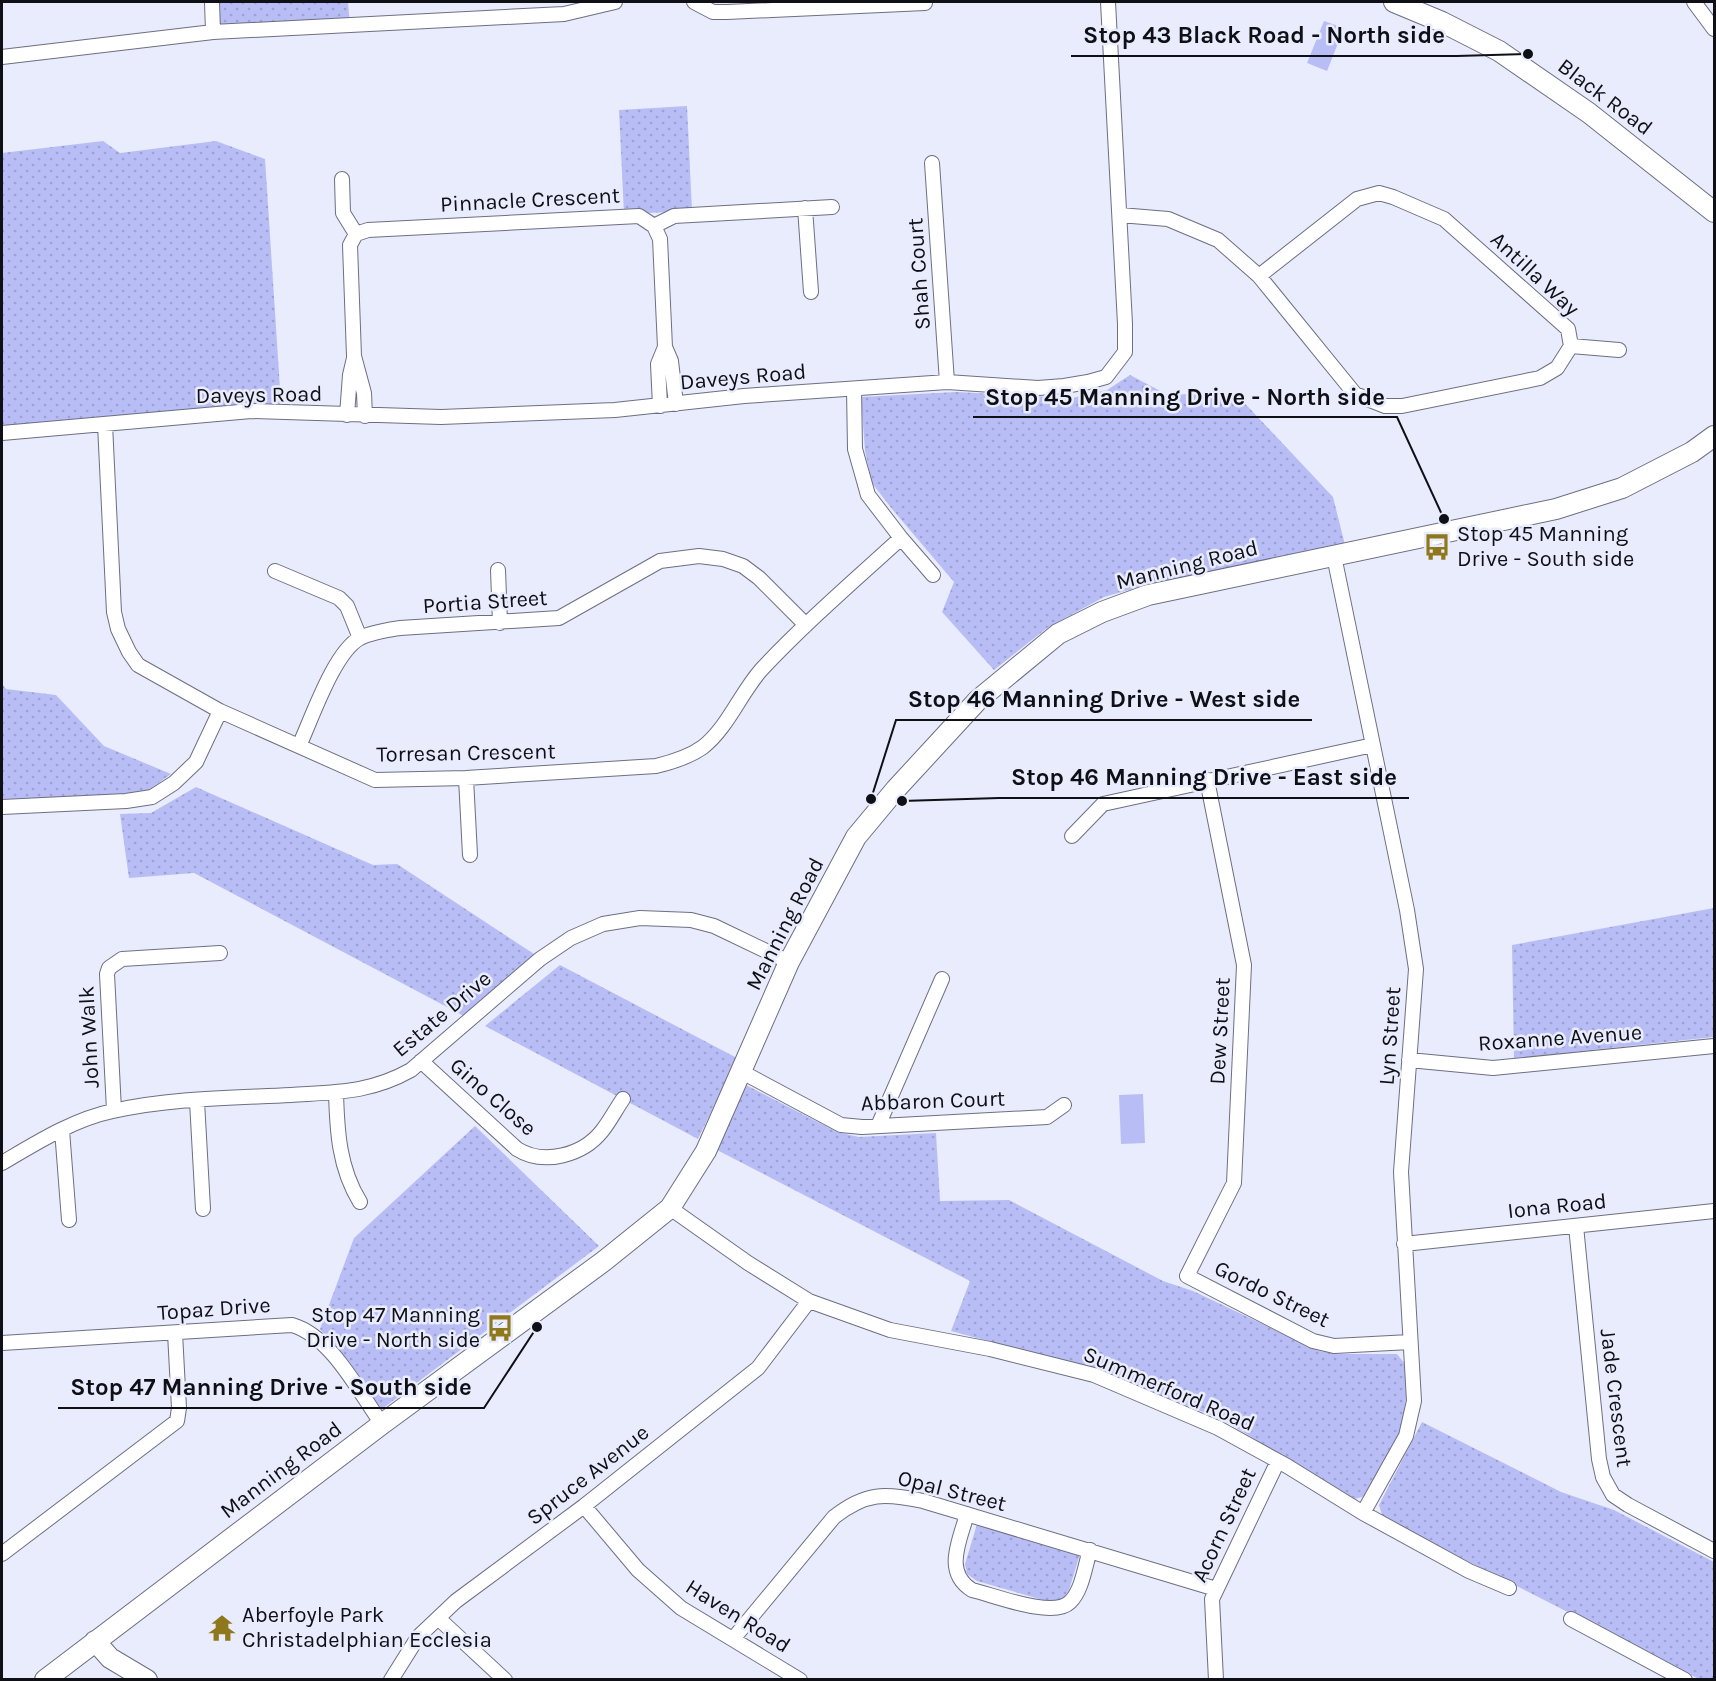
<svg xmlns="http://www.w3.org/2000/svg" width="1716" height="1681" viewBox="0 0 1716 1681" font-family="Karla,sans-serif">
	<defs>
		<pattern id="green-dots" width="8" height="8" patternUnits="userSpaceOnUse" patternTransform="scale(1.5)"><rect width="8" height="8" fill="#b8bdf5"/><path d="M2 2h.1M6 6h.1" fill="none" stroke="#9da1d1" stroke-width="1.8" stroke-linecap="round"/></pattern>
	</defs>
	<rect width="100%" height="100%" fill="#e9ecfd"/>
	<!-- green -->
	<path fill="url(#green-dots)" d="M 212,2 L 348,2 L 350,26 L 213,32 Z
		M 687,106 L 692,211 L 624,214 L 619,110 Z
		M 103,141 L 120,153 L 216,141 L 265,159 L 281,404 L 2,433 L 2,153 Z
		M 1130,375 L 1166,394 L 1237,395 L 1333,497 L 1345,545 L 1146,585 L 1104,597 L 1047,628 L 994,670 L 942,612 L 954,582 L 892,509 L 872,483 L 865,451 L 861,397 L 956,392 L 1072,398 L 1107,390 Z
		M 2,684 L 6,689 L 56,695 L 104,746 L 171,774 L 146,792 L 125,796 L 2,799 Z
		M 196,787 L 373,865 L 397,864 L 534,954 L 464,1016 L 194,873 L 129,878 L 120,814 L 151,813 Z
		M 1714,908 L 1714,1037 L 1514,1058 L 1512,945 Z
		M 560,965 L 737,1058 L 698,1139 L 485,1026 Z
		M 746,1085 L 837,1132 L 859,1137 L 936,1133 L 940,1201 L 1009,1200 L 1163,1281 L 1193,1291 L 1319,1351 L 1338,1354 L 1397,1354 L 1405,1364 L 1406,1398 L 1401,1431 L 1369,1495 L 1355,1499 L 1223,1420 L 1100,1371 L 951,1331 L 970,1281 L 717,1150 Z
		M 475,1126 L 599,1246 L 382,1409 L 320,1329 L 354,1238 Z
		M 1422,1422 L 1561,1492 L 1614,1510 L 1714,1562 L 1714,1679 L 1699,1679 L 1383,1518 L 1379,1505 Z
		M 977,1524 L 1080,1554 L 1069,1590 L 1063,1599 L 1050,1602 L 977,1581 L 967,1574 L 965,1564 Z"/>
	<!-- pitch -->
	<path fill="#b8bdf5" d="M 1324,21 L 1344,28 L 1327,71 L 1307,63 Z
		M 1143,1094 L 1145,1143 L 1121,1144 L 1119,1095 Z"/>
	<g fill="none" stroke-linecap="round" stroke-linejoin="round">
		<defs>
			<path id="street" d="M 212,2 L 213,32
				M 694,2 L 713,12 L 727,12 L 925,3
				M 1694,2 L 1714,29
				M 2,57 L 213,32 L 564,14 L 615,2
				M 932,163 L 947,382
				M 342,179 L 343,213 L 356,234
				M 805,208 L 811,292
				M 1120,215 L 1168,219 L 1218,240 L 1259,276 L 1355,394 L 1385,406 L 1402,406 L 1540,378 L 1557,368 L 1571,346 L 1568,329 L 1444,219 L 1393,197 L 1379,193 L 1357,199 L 1259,276
				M 654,226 L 674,216 L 832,207
				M 1571,346 L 1619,350
				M 854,389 L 855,449 L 868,495 L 901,538 L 933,575
				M 660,406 L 658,364 L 665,347
				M 347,415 L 350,375 L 354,358
				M 365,416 L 364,393 L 354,356 L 350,245 L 356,234 L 368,230 L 639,216 L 654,226 L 660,239 L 665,347 L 671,361 L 676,404
				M 105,424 L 114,612 L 118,629 L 129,652 L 138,665 L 220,711 L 375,780 L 466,778 L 656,766 C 673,762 689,757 703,747 C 728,727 740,694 761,670 C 805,623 854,581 901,538
				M 2,433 L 251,411 L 441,417 L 615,410 L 744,396 L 947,382 L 1038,388 L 1064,386 L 1088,382 L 1106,377 L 1125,352 L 1125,324 L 1108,2
				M 1334,556 L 1407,910 L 1416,969 L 1401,1172 L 1414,1401 L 1406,1436 L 1363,1513
				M 498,570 L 500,623
				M 275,571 L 339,598 L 347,606 L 360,638
				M 299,746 C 312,718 334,652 360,638 C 372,632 387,630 400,628 L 559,618 L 660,561 L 699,556 L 723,559 L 743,566 L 759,578 L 806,625
				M 466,778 L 470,855
				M 1207,780 L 1244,965 L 1234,1183 L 1187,1276 L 1313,1341 L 1334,1346 L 1410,1342
				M 2,807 L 126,801 L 152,797 L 174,783 L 196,762 L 220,711
				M 1072,836 L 1103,804 L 1373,745
				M 1409,1060 L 1493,1068 L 1714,1046
				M 421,1061 L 517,1149 C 544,1166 583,1155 602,1131 C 610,1121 616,1109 623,1099
				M 742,1072 L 841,1125 L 862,1127 L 1047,1117 L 1064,1105
				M 336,1092 C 337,1131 339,1168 360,1202
				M 197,1101 L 203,1209
				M 114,1110 L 107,974 L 109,968 L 122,959 L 220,953
				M 878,1126 L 942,979
				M 62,1130 L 69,1220
				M 2,1163 C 36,1143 74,1119 113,1111 C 171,1098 232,1098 291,1095 C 336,1092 370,1093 411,1070 L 540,959 L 571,938 L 603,924 L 640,918 L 691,920 L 714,926 L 789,962
				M 670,1208 L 748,1263 L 809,1301 L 890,1330 L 990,1349 L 1094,1375 L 1218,1428 L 1287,1466 L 1363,1513 L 1469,1571 L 1509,1588
				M 1576,1226 L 1599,1459 L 1603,1477 L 1613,1495 L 1628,1505 L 1714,1551
				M 1404,1244 L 1714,1211
				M 2,1343 L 292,1325 C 331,1336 359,1392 382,1424
				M 584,1506 L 638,1570 L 681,1608 L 800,1680
				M 967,1514 C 960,1540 943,1572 972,1590 C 994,1595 1053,1619 1070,1602 C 1082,1591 1085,1566 1090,1550
				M 2,1554 L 177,1421 L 179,1408 L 175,1333
				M 438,1618 L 505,1680
				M 1571,1619 L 1685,1680
				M 733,1639 L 834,1517 C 866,1492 885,1493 923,1501 L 1216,1589
				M 391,1680 L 418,1637 L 456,1601 L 584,1506 L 758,1368 L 809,1301
				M 1216,1680 L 1212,1599 L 1278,1461"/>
			<path id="secondary" d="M 1394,2 L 1442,22 L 1499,51 L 1589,113 L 1714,212
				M 95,1641 L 110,1658 L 147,1680
				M 45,1680 L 382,1424 L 604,1261 L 670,1208 L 706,1151 L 789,962 L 856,837 L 896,789 L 978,700 L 1058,634 L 1102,612 L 1148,595 L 1556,509 L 1622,488 L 1692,452 L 1714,436"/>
		</defs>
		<!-- street casing -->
		<use href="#street" stroke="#6d6f81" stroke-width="16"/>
		<!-- secondary casing -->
		<use href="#secondary" stroke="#6d6f81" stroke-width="22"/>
		<!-- street -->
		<use href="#street" stroke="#fff" stroke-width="14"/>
		<!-- secondary -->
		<use href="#secondary" stroke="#fff" stroke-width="20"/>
	</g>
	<!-- icons -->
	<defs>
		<symbol id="bus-bare" viewBox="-9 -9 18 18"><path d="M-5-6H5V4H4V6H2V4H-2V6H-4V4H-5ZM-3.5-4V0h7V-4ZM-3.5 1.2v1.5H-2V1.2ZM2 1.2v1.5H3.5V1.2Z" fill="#8f771c" stroke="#e9ecfd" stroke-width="2.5" paint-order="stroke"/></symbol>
		<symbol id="temple-bare" viewBox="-9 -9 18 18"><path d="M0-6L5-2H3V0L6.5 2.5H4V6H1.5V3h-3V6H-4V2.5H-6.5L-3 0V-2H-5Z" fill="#8f771c" stroke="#e9ecfd" stroke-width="2.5" paint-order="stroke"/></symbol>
	</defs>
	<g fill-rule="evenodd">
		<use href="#bus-bare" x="1418" y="528" width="38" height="38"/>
		<use href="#bus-bare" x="481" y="1309" width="38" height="38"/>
		<use href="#temple-bare" x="203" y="1609" width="38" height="38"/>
	</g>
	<g text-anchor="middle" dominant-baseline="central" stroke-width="5" stroke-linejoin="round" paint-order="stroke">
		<!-- street labels -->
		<g font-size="22" fill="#0f0f16" stroke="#e9ecfd">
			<text transform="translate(1605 97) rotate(37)">Black Road</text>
			<text transform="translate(530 200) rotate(-3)">Pinnacle Crescent</text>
			<text transform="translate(919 274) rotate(-94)">Shah Court</text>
			<text transform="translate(1535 274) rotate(43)">Antilla Way</text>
			<text transform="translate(743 377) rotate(-5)">Daveys Road</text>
			<text transform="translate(259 395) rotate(-1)">Daveys Road</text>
			<text transform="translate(1187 565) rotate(-14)">Manning Road</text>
			<text transform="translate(485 602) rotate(-4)">Portia Street</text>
			<text transform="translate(466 753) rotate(-1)">Torresan Crescent</text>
			<text transform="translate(785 924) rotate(-63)">Manning Road</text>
			<text transform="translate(442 1014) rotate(-40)">Estate Drive</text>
			<text transform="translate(1220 1031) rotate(-87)">Dew Street</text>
			<text transform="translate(1390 1036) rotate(-86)">Lyn Street</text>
			<text transform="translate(89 1037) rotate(-93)">John Walk</text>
			<text transform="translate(1560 1038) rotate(-4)">Roxanne Avenue</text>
			<text transform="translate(493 1097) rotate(41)">Gino Close</text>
			<text transform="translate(933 1101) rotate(-2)">Abbaron Court</text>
			<text transform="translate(1557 1206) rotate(-6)">Iona Road</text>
			<text transform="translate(1272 1294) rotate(26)">Gordo Street</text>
			<text transform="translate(214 1309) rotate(-4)">Topaz Drive</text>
			<text transform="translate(1169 1389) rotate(23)">Summerford Road</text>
			<text transform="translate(1616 1398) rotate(83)">Jade Crescent</text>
			<text transform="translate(281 1470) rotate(-37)">Manning Road</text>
			<text transform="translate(588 1475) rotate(-38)">Spruce Avenue</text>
			<text transform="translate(952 1491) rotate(14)">Opal Street</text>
			<text transform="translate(1224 1525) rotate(-65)">Acorn Street</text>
			<text transform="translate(738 1616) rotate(32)">Haven Road</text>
		</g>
		<!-- poi labels -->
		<g font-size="22" fill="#0f0f16" stroke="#e9ecfd" text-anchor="start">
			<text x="1457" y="534">Stop 45 Manning<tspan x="1457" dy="25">Drive - South side</tspan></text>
			<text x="480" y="1315" text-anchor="end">Stop 47 Manning<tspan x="480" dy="25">Drive - North side</tspan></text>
			<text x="242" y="1615">Aberfoyle Park<tspan x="242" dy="25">Christadelphian Ecclesia</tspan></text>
		</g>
	</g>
	<!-- callouts -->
	<path fill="none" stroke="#0f0f16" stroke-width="2" d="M1528 54L1457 56H1071M1444 519L1397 417H973M871 799L896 720H1312M902 801L999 798H1409M537 1327L484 1408H58"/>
	<g fill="#0f0f16" stroke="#e9ecfd" stroke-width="2">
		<circle cx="1528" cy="54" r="6"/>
		<circle cx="1444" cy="519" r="6"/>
		<circle cx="871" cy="799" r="6"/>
		<circle cx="902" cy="801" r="6"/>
		<circle cx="537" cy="1327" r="6"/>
	</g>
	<g font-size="24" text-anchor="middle" font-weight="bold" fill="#0f0f16" stroke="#e9ecfd" stroke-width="5" stroke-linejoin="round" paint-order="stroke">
		<text x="1264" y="43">Stop 43 Black Road - North side</text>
		<text x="1185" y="405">Stop 45 Manning Drive - North side</text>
		<text x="1104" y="707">Stop 46 Manning Drive - West side</text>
		<text x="1204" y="785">Stop 46 Manning Drive - East side</text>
		<text x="271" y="1395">Stop 47 Manning Drive - South side</text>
	</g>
	<!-- border -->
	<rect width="1716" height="1681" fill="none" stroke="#0f0f16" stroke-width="6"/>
</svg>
